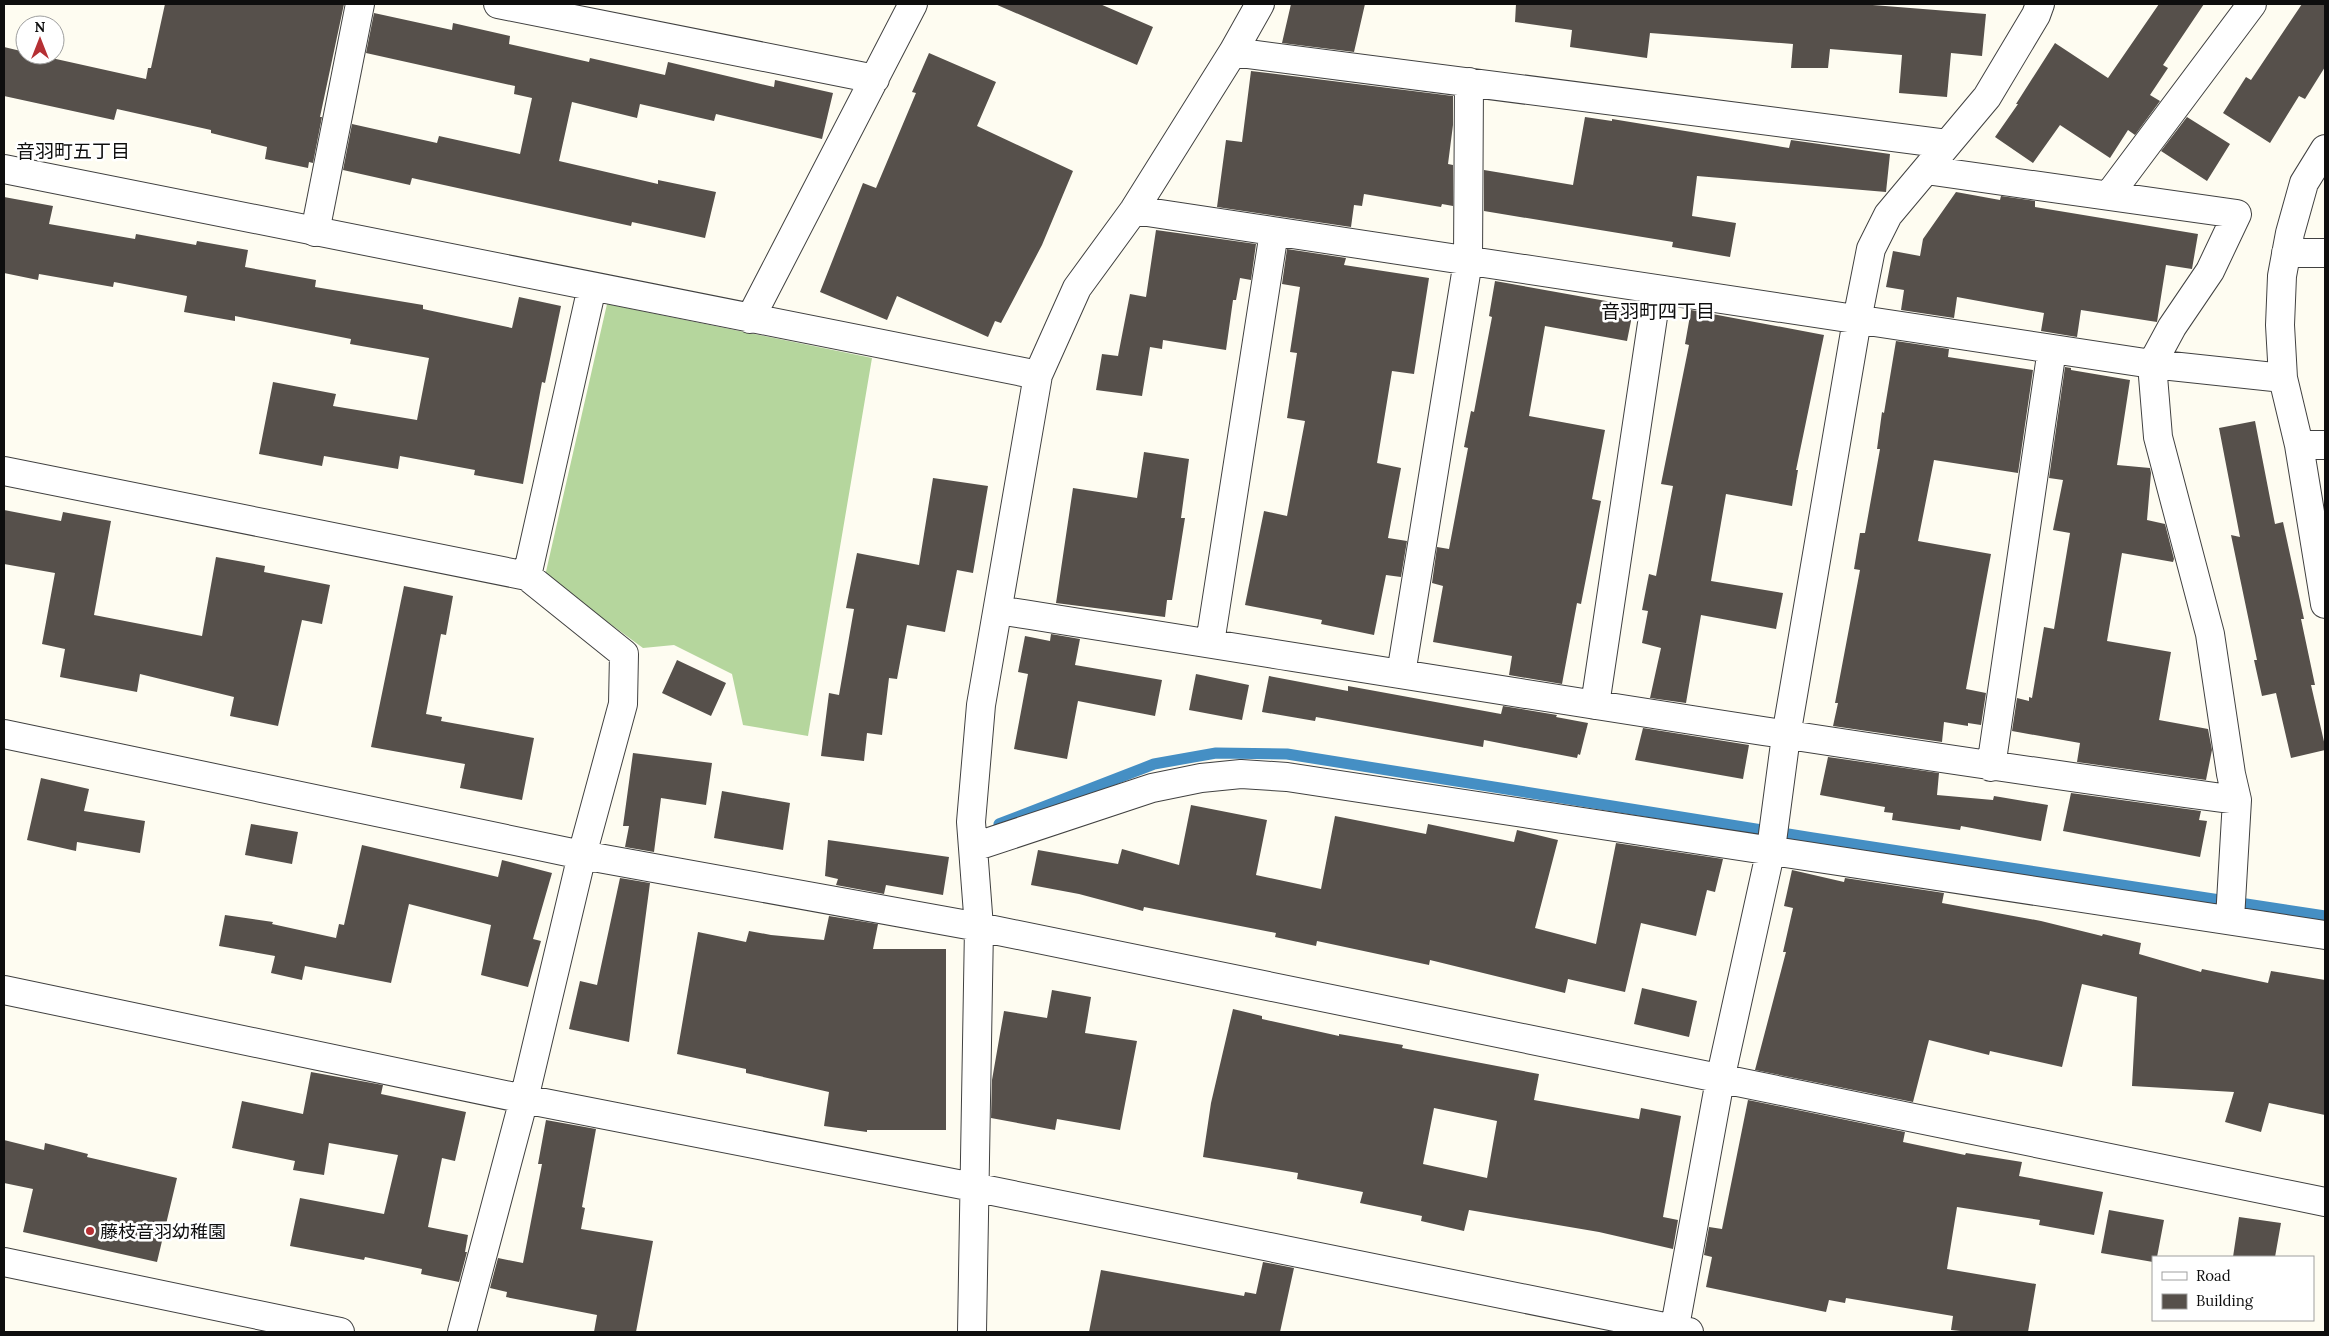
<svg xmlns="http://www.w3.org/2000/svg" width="2329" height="1336" viewBox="0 0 2329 1336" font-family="Lora,'Noto Sans JP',serif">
	<rect width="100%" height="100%" fill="#fefcf1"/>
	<!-- forest -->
	<path fill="#b5d69d" d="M 607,304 L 872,358 L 808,736 L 743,725 L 732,674 L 674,645 L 643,648 L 545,576 Z"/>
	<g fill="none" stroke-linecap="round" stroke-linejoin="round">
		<!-- stream -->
		<path stroke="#458fc4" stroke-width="11" d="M 999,824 L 1154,764 L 1216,753 L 1287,754 L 1813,838 L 2325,916"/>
	</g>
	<!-- building -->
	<path fill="#56504b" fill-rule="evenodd" d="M 165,4 L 344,4 L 320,117 L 322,117 L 313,163 L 309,162 L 308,168 L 265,159 L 267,147 L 211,133 L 211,130 L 117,109 L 114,120 L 4,96 L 4,47 L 25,52 L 25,55 L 38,55 L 146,79 L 148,68 L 151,68 Z
		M 995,4 L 1100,4 L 1153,27 L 1137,65 Z
		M 1291,4 L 1365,4 L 1354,52 L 1282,43 Z
		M 1516,4 L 1860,4 L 1986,14 L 1982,56 L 1951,53 L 1947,97 L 1899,93 L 1902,55 L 1830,49 L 1828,68 L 1791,68 L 1793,44 L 1650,33 L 1647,58 L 1570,47 L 1572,30 L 1515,22 Z
		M 2159,4 L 2204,4 L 2163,65 L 2168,68 L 2150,95 L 2160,101 L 2135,135 L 2128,130 L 2110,158 L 2060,125 L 2033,163 L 1995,137 L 2018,104 L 2016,104 L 2055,43 L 2108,78 Z
		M 2302,4 L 2325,4 L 2325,67 L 2305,99 L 2299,96 L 2270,143 L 2223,113 L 2246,77 L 2251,80 Z
		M 374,13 L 452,30 L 453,23 L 510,36 L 509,44 L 589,62 L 590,58 L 665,75 L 668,62 L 774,87 L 775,80 L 833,93 L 822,139 L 716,114 L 714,121 L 640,104 L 637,118 L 572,102 L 559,161 L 658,184 L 658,180 L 716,192 L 705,238 L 632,222 L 631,226 L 412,178 L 410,185 L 343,170 L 352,124 L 437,143 L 439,136 L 520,154 L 532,98 L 514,94 L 515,86 L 366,53 Z
		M 929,53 L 996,82 L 977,126 L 1073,171 L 1042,245 L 1001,323 L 995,321 L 988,337 L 897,296 L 887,320 L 820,292 L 863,183 L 876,188 L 916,93 L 912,92 Z
		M 1251,71 L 1453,96 L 1453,125 L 1448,164 L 1453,165 L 1453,206 L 1442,204 L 1441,207 L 1364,194 L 1362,206 L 1354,205 L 1351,227 L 1217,207 L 1226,140 L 1242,142 Z
		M 1585,117 L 1612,121 L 1612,119 L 1789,148 L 1791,140 L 1890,154 L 1886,192 L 1697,176 L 1692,216 L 1736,223 L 1730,257 L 1672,247 L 1673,242 L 1484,211 L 1484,170 L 1573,185 Z
		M 2187,117 L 2230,144 L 2207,181 L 2161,151 Z
		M 1956,192 L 2000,200 L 2001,196 L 2035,201 L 2035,207 L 2198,234 L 2192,269 L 2166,265 L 2157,322 L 2081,310 L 2077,337 L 2041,331 L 2044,313 L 1957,297 L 1954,318 L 1901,310 L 1904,290 L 1886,287 L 1893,251 L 1920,256 L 1923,239 Z
		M 4,197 L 53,206 L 49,224 L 135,239 L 136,234 L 196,245 L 197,241 L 248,250 L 245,267 L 316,280 L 315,287 L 423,305 L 423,309 L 512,328 L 519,297 L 561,306 L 545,383 L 542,382 L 523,484 L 474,475 L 475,470 L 400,456 L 398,469 L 324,456 L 322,466 L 259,454 L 273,382 L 336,394 L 333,406 L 417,420 L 429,358 L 350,344 L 351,339 L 235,316 L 235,321 L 184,312 L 187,296 L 114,282 L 113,287 L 39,274 L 38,280 L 4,273 Z
		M 1156,230 L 1256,244 L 1251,280 L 1240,278 L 1236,300 L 1233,300 L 1226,350 L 1163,340 L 1162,349 L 1150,347 L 1142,396 L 1096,390 L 1102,354 L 1118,356 L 1130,294 L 1146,297 Z
		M 1287,249 L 1346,258 L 1344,265 L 1429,278 L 1414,374 L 1392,371 L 1377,463 L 1401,468 L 1388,538 L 1407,541 L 1401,577 L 1386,575 L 1374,635 L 1321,624 L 1322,620 L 1245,605 L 1264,511 L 1287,516 L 1305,421 L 1287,418 L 1297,353 L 1290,352 L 1300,287 L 1282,284 Z
		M 1495,281 L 1634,306 L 1627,341 L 1545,326 L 1529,416 L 1605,430 L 1592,499 L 1601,501 L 1581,604 L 1577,603 L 1562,684 L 1509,675 L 1512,656 L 1433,642 L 1443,586 L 1432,583 L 1437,547 L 1449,549 L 1468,448 L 1464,447 L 1471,411 L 1474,412 L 1492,317 L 1489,316 Z
		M 1691,310 L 1824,335 L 1796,470 L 1798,470 L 1792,506 L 1726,494 L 1711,581 L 1783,593 L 1776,629 L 1701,615 L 1686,703 L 1650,698 L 1661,648 L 1642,643 L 1648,611 L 1642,610 L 1649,574 L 1656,576 L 1673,486 L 1661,484 L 1689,345 L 1685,344 Z
		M 1896,341 L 1949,349 L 1948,357 L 2033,370 L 2018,473 L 1934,460 L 1918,541 L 1991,554 L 1966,689 L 1986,693 L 1981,725 L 1968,723 L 1968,726 L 1944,722 L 1942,742 L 1833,726 L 1838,703 L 1835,703 L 1860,570 L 1854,569 L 1860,533 L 1865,533 L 1880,449 L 1877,449 L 1882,412 L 1884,413 Z
		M 2065,367 L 2071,368 L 2071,370 L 2130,380 L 2117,465 L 2150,468 L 2151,473 L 2147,520 L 2165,524 L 2174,559 L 2173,562 L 2122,553 L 2107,641 L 2171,652 L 2159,720 L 2208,729 L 2212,750 L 2206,780 L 2077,762 L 2080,743 L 2012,731 L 2017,698 L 2029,701 L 2029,697 L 2032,698 L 2044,627 L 2054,629 L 2070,533 L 2053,530 L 2063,480 L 2049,478 Z
		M 2255,421 L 2275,524 L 2283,522 L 2304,619 L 2301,619 L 2315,685 L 2311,685 L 2325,746 L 2325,750 L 2291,758 L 2276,693 L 2262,696 L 2254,660 L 2257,660 L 2231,535 L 2240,537 L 2219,428 Z
		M 1144,452 L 1189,459 L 1181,518 L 1185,518 L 1172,600 L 1167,600 L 1165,617 L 1056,603 L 1073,488 L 1137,498 Z
		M 933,478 L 988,486 L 973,573 L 957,570 L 945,632 L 907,625 L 897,679 L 889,678 L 882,735 L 867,733 L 864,761 L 821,756 L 829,693 L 839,695 L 854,609 L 846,608 L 857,553 L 919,565 Z
		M 4,510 L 61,521 L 63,512 L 111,521 L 94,615 L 202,636 L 216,557 L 265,566 L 264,572 L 330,585 L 322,624 L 302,620 L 278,726 L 230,716 L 234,697 L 140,674 L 137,692 L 60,677 L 65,649 L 42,644 L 55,573 L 4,564 Z
		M 404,586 L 453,596 L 446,635 L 441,634 L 426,714 L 442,717 L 441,721 L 534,738 L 522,800 L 460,788 L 465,764 L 371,747 Z
		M 1051,634 L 1080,639 L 1075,665 L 1162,680 L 1155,716 L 1078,701 L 1067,759 L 1014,749 L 1028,674 L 1018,672 L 1025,636 L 1050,641 Z
		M 677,660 L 726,683 L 711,716 L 662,693 Z
		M 1196,674 L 1249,685 L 1242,720 L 1189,710 Z
		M 1269,676 L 1348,691 L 1348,686 L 1501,714 L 1503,706 L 1557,715 L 1556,717 L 1588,723 L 1580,755 L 1578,754 L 1577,758 L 1484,740 L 1483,747 L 1316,717 L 1315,721 L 1262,712 Z
		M 1643,728 L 1749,745 L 1743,779 L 1635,760 Z
		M 633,753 L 712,763 L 706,805 L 661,798 L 654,852 L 625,847 L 629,826 L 623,826 Z
		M 1828,757 L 1939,773 L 1937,795 L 1993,800 L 1994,796 L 2048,805 L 2041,841 L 1961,826 L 1960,830 L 1892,820 L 1893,813 L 1884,812 L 1885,807 L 1820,795 Z
		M 41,778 L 89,789 L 84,811 L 145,821 L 140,853 L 77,842 L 76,851 L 27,840 Z
		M 722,791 L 790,803 L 783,850 L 714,838 Z
		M 2071,793 L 2201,811 L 2199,820 L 2207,821 L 2200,857 L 2063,831 Z
		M 1191,805 L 1267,820 L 1256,875 L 1321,889 L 1335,816 L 1426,834 L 1428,824 L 1514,842 L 1517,830 L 1558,840 L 1535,928 L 1596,944 L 1616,843 L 1723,859 L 1715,892 L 1707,890 L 1696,936 L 1641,923 L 1625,992 L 1568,979 L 1565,993 L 1430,960 L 1429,965 L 1317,941 L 1316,946 L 1275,937 L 1276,933 L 1144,907 L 1143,911 L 1079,894 L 1031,885 L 1038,850 L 1118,864 L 1122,849 L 1179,865 Z
		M 251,824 L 298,832 L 292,864 L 245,855 Z
		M 828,840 L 949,857 L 943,895 L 886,885 L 884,894 L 836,885 L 838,879 L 825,876 Z
		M 362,845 L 498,877 L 502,860 L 552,873 L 533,939 L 541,941 L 528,987 L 481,975 L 491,925 L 409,904 L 391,983 L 305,966 L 302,980 L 271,973 L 275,956 L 219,946 L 225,915 L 273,922 L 272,924 L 336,938 L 339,924 L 344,925 Z
		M 1792,870 L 1844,882 L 1845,878 L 1944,893 L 1942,903 L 2041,921 L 2102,936 L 2103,934 L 2141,943 L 2139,954 L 2201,972 L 2202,969 L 2268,983 L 2271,971 L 2325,980 L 2325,1115 L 2269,1103 L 2261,1132 L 2225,1122 L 2234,1092 L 2132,1086 L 2137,997 L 2082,984 L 2062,1067 L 1990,1051 L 1989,1055 L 1929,1040 L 1913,1102 L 1755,1070 L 1786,952 L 1783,952 L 1793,908 L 1784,906 Z
		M 620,878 L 650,883 L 629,1042 L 569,1029 L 580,981 L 597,985 Z
		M 829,916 L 878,924 L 873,949 L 946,949 L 946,1130 L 867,1130 L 867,1132 L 824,1126 L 829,1092 L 746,1073 L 746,1069 L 677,1054 L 698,932 L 746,942 L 749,931 L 771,935 L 824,940 Z
		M 1642,988 L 1697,1001 L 1689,1037 L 1634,1024 Z
		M 1052,990 L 1091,997 L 1085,1033 L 1137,1041 L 1120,1130 L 1057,1119 L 1055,1130 L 991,1118 L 992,1080 L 1004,1011 L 1047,1018 Z
		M 1233,1009 L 1262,1016 L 1262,1019 L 1339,1036 L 1339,1034 L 1403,1045 L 1402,1048 L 1539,1074 L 1534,1100 L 1639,1119 L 1641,1108 L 1681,1116 L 1663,1217 L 1678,1220 L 1673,1249 L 1599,1232 L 1469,1210 L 1464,1231 L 1421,1221 L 1422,1216 L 1360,1203 L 1363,1192 L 1297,1179 L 1298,1173 L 1203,1157 L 1211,1103 ZM 1434,1108 L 1497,1121 L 1487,1178 L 1423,1164 Z
		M 311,1072 L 383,1085 L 381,1094 L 466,1112 L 455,1161 L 442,1158 L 428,1227 L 468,1235 L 465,1252 L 467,1252 L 459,1282 L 421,1274 L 422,1269 L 365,1257 L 364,1260 L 290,1246 L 300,1198 L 384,1214 L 398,1155 L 329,1143 L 324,1175 L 293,1170 L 295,1161 L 232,1148 L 242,1101 L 303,1114 Z
		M 1748,1100 L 1905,1132 L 1903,1142 L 1965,1155 L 1966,1153 L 2022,1162 L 2019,1176 L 2103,1192 L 2094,1235 L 2039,1225 L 2040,1220 L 1957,1207 L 1947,1269 L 2036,1284 L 2028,1332 L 1970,1332 L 1951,1330 L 1953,1316 L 1846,1298 L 1845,1303 L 1829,1300 L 1826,1312 L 1706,1287 L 1712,1257 L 1704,1255 L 1709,1227 L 1722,1229 Z
		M 546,1120 L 596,1129 L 582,1207 L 585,1208 L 581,1229 L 653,1241 L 636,1332 L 594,1332 L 597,1315 L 506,1297 L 507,1292 L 490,1288 L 498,1258 L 523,1263 L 542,1164 L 538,1164 Z
		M 4,1140 L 44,1150 L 45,1143 L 88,1154 L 87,1157 L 177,1178 L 157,1262 L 23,1232 L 33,1189 L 4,1183 Z
		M 2109,1210 L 2164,1220 L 2157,1257 L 2153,1257 L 2153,1262 L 2101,1253 Z
		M 2239,1217 L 2281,1223 L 2275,1257 L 2233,1257 Z
		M 1263,1262 L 1294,1268 L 1280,1332 L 1089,1332 L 1101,1270 L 1244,1296 L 1245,1292 L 1256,1294 Z"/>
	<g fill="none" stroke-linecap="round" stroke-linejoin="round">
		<defs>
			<path id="pedestrian" d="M 315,232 L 360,4"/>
			<path id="minor" d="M 498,4 L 875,79
				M 1233,52 L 1947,144
				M 2325,149 L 2304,183 L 2290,233 L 2282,276 L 2280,325 L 2283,378 L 2299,445 L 2325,604
				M 4,169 L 1038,375
				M 1926,170 L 2237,214 L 2210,271 L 2172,327 L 2152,364 L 2158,437 L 2210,634 L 2231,774 L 2237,800 L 2230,919
				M 2109,195 L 2252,4
				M 1134,210 L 2152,364 L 2283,378
				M 2286,253 L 2325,253
				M 750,319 L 913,4
				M 2299,445 L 2325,445
				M 4,471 L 527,576 L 624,654 L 623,704 L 582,855 L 524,1099 L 462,1332
				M 527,576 L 592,287
				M 998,610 C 1411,675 1823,744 2237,800
				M 1210,643 L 1274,232
				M 1401,674 L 1468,261 L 1469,82
				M 1595,705 L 1657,290
				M 4,734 L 582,855 L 979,927 L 2325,1202
				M 1991,767 L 2052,349
				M 974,847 L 1152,788 L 1201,778 L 1241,774 L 1287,777 L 2325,935
				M 4,990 L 524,1099 L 973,1187 L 1689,1332
				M 4,1262 L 340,1332
				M 972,1332 L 979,927 L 971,822 L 981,705 L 1038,375 L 1077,288 L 1134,210 L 1233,52 L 1260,4
				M 1674,1332 L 1720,1080 L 1771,849 L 1786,736 L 1857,320 L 1871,249 L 1888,215 L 1987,97 L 2036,15 L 2040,4"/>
		</defs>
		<!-- pedestrian casing -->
		<use href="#pedestrian" stroke="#414141" stroke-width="30"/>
		<!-- minor casing -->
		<use href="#minor" stroke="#414141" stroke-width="30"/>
		<!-- pedestrian -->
		<use href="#pedestrian" stroke="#fff" stroke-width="28"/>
		<!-- minor -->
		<use href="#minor" stroke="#fff" stroke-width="28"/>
	</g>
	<!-- markers -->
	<circle fill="#b53034" stroke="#fff" stroke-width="2" cx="90" cy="1231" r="5"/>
	<g text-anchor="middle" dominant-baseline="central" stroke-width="5" stroke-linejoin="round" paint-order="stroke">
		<!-- poi labels -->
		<g font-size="18" fill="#0e0e0e" stroke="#fff" text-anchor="start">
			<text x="100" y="1231">藤枝音羽幼稚園</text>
		</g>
		<!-- neighbourhood labels -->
		<g font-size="19" fill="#0e0e0e" stroke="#fff">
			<text x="73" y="151">音羽町五丁目</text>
			<text x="1658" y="311">音羽町四丁目</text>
		</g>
	</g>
	<!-- border -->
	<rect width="2329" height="1336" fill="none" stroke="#0e0e0e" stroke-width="10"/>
	<!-- legend -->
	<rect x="2152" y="1256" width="162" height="65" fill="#ffffff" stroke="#9f9f9f"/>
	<rect x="2162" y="1272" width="25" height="8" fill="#ffffff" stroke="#9f9f9f"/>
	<text x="2196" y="1281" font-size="15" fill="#0e0e0e">Road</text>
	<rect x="2162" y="1294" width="25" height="15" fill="#56504b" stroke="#9f9f9f"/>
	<text x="2196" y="1306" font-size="15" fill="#0e0e0e">Building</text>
	<!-- north arrow -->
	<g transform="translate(40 40)"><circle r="24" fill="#ffffff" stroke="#9f9f9f"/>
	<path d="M0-4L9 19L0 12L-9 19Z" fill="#b53034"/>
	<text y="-8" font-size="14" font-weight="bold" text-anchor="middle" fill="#0e0e0e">N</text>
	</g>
</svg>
